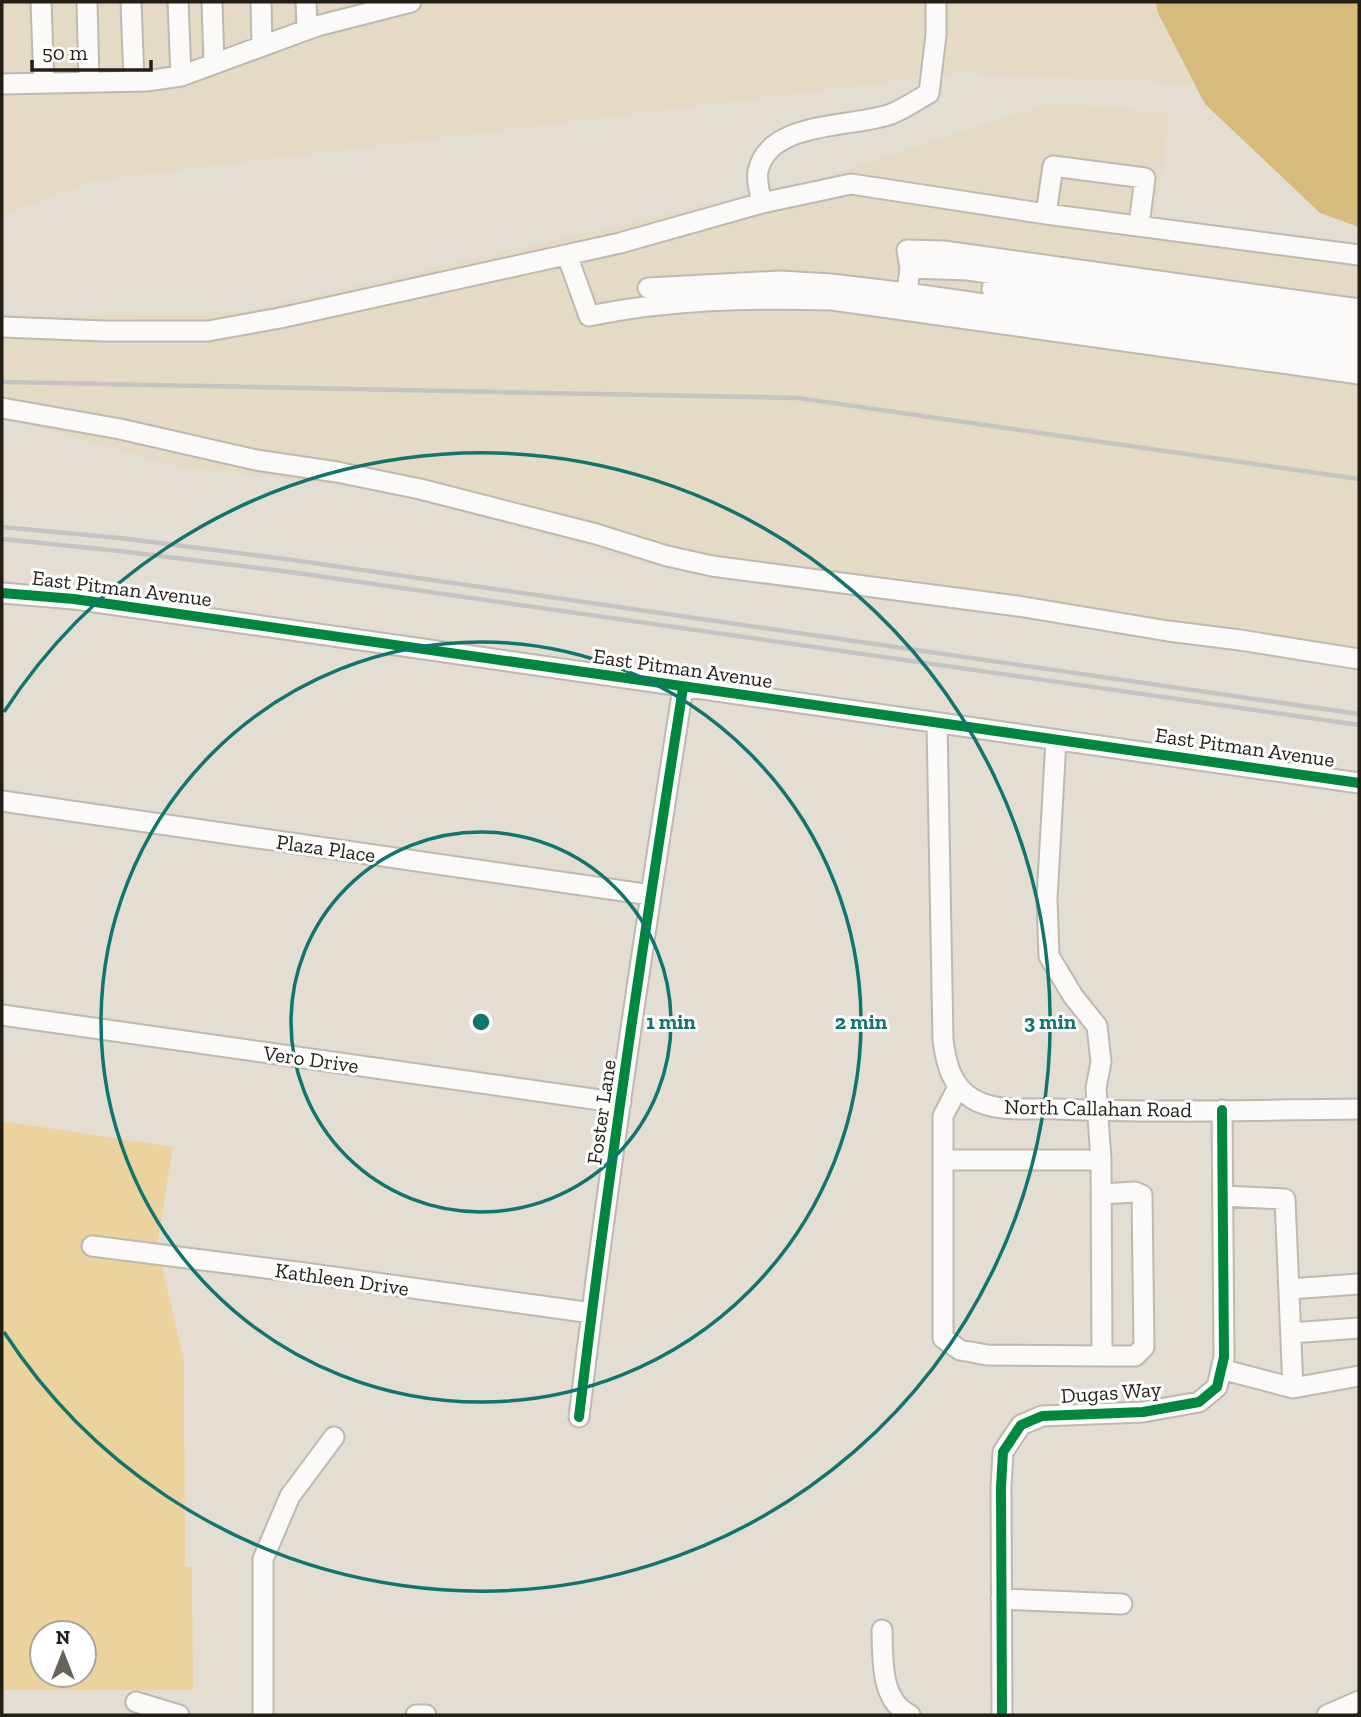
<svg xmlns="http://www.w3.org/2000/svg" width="1361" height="1717" viewBox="0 0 1361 1717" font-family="'Zilla Slab',serif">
	<rect width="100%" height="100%" fill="#e3ddd2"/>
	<!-- built -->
	<path fill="#e5dac5" d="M 2,2 L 1359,2 L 1247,86 L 960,73 L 91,181 L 2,216 Z
		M 1053,102 L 1169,114 L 1155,221 L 1359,244 L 1359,667 L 639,562 L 397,493 L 170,465 L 30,424 L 2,421 L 2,317 L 246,311 L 816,180 Z"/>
	<!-- green -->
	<path fill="#ecd39d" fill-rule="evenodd" d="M 2,1121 L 173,1147 L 157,1244 L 184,1361 L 185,1566 L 192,1567 L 193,1690 L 2,1690 ZM 42,1633 L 84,1633 L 84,1675 L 42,1675 Z"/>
	<!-- forest -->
	<path fill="#d7bb7d" d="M 1156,2 L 1359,2 L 1359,227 L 1320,213 L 1205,104 L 1158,13 Z"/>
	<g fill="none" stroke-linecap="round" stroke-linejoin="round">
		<defs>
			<path id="minor" d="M 41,2 L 44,83
				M 87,2 L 89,82
				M 131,2 L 134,81
				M 178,2 L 181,76
				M 212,2 L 214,63
				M 261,2 L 262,45
				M 306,2 L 307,29
				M 2,84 L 146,81 L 181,76 L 317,26 L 411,2
				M 762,203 C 760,193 756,181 758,171 C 769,120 853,128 891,114 C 904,109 917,100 929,93 L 936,35 L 936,2
				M 1046,214 L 1053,166 L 1145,178 L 1139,225
				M 567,255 L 589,316 C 671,299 749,298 832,300 L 1359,374
				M 910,268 L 968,270 L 1359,328
				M 996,274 L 992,289 L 1359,342
				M 648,288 L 780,281 L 831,284 L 907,293 L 1359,358
				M 907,293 L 910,268 L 907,250 L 944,251 L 1359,309
				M 2,327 L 104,331 L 208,331 L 280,318 L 620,243 L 762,203 L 851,184 L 1046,214 L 1359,255
				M 2,408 L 120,429 L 256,460 L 337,472 L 420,489 L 596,534 L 667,556 L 712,566 L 1018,606 L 1168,631 L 1240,640 L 1359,659
				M 2,593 L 74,599 L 1359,783
				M 937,723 L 943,1040 C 946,1063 951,1086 973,1099 C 996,1113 1031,1108 1056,1109 C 1157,1113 1258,1110 1359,1109
				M 2,801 L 651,895
				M 2,1015 L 621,1103
				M 958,1087 L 943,1116 L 943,1338 L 960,1350 L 987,1355 L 1102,1356 L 1101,1160 L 1096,1088 L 1101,1062 L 1097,1026 L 1073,996 L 1049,956 L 1047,899 L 1056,740
				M 943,1160 L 1101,1160
				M 1101,1194 L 1135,1192 L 1142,1195 L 1144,1347 L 1135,1356 L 1102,1356
				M 1223,1196 L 1285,1199 L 1293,1388
				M 92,1246 L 305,1273 L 592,1313
				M 1289,1289 L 1359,1284
				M 1291,1333 L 1359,1328
				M 1221,1369 L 1293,1388 L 1359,1376
				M 579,1417 C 608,1173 645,930 683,688
				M 1001,1599 L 1122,1604
				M 882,1630 C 883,1660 880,1700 910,1715
				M 136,1702 L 179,1715
				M 263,1715 L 263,1559 L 290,1496 L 334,1437
				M 416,1715 L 426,1715
				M 1002,1715 L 1001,1487 L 1003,1452 L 1021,1425 L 1042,1416 L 1143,1412 L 1199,1402 L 1217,1387 L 1224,1357 L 1222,1110
				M 1327,1715 L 1359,1701"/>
		</defs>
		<!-- minor casing -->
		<use href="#minor" stroke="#beb9af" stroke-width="23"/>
		<!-- minor -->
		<use href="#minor" stroke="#fbfaf8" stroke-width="19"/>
		<!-- rail -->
		<path stroke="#c6c4c2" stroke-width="4.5" d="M 2,382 L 798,398 L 1359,479
			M 2,527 L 120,538 L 293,560 L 1359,714
			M 2,539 L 119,551 L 290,572 L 1359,725"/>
		<defs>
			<path id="cycleway" d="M 2,593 L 74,599 L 1359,783
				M 579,1417 C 608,1173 645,930 683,688
				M 1002,1715 L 1001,1487 L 1003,1452 L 1021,1425 L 1042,1416 L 1143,1412 L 1199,1402 L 1217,1387 L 1224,1357 L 1222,1110"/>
		</defs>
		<!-- cycleway casing -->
		<use href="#cycleway" stroke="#fff" stroke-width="15"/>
		<!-- cycleway -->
		<use href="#cycleway" stroke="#00873e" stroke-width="10"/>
	</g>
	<!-- distance rings -->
	<g fill="none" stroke="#0f766e" stroke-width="3.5">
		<circle cx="481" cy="1022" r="190"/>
		<circle cx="481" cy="1022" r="380"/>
		<path d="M4 712A569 569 0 1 1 4 1332"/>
	</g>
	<g text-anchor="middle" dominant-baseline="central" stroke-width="6" stroke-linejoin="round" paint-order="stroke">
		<!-- street labels -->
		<g font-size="21" fill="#231f17" stroke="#fff">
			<text transform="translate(122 588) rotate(7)">East Pitman Avenue</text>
			<text transform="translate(683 668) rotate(8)">East Pitman Avenue</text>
			<text transform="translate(1245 747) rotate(8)">East Pitman Avenue</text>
			<text transform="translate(326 848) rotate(8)">Plaza Place</text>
			<text transform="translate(311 1059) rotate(8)">Vero Drive</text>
			<text transform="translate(1098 1108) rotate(1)">North Callahan Road</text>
			<text transform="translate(601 1112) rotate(-82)">Foster Lane</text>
			<text transform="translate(342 1279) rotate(8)">Kathleen Drive</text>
			<text transform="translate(1111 1392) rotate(-4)">Dugas Way</text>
		</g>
	</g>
	<circle cx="481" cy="1022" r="10" fill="#0f766e" stroke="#fff" stroke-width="3.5"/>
	<g font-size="21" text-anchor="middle" font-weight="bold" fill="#0f766e" stroke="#fff" stroke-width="6" stroke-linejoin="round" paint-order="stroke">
		<text x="671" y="1029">1 min</text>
		<text x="861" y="1029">2 min</text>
		<text x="1050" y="1029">3 min</text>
	</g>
	<!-- border -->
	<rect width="1361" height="1717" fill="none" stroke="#231f17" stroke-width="7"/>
	<!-- north arrow -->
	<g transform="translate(63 1654)"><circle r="33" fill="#ffffff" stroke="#a7a5a2" stroke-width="2"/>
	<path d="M0-5L12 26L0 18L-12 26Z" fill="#666258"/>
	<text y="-10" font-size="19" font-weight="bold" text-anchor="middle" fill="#231f17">N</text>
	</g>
	<!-- scale -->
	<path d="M32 60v10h119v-10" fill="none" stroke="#231f17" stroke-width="3.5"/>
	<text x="42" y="60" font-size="21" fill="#231f17" stroke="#ffffff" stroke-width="5" paint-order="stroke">50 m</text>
</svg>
